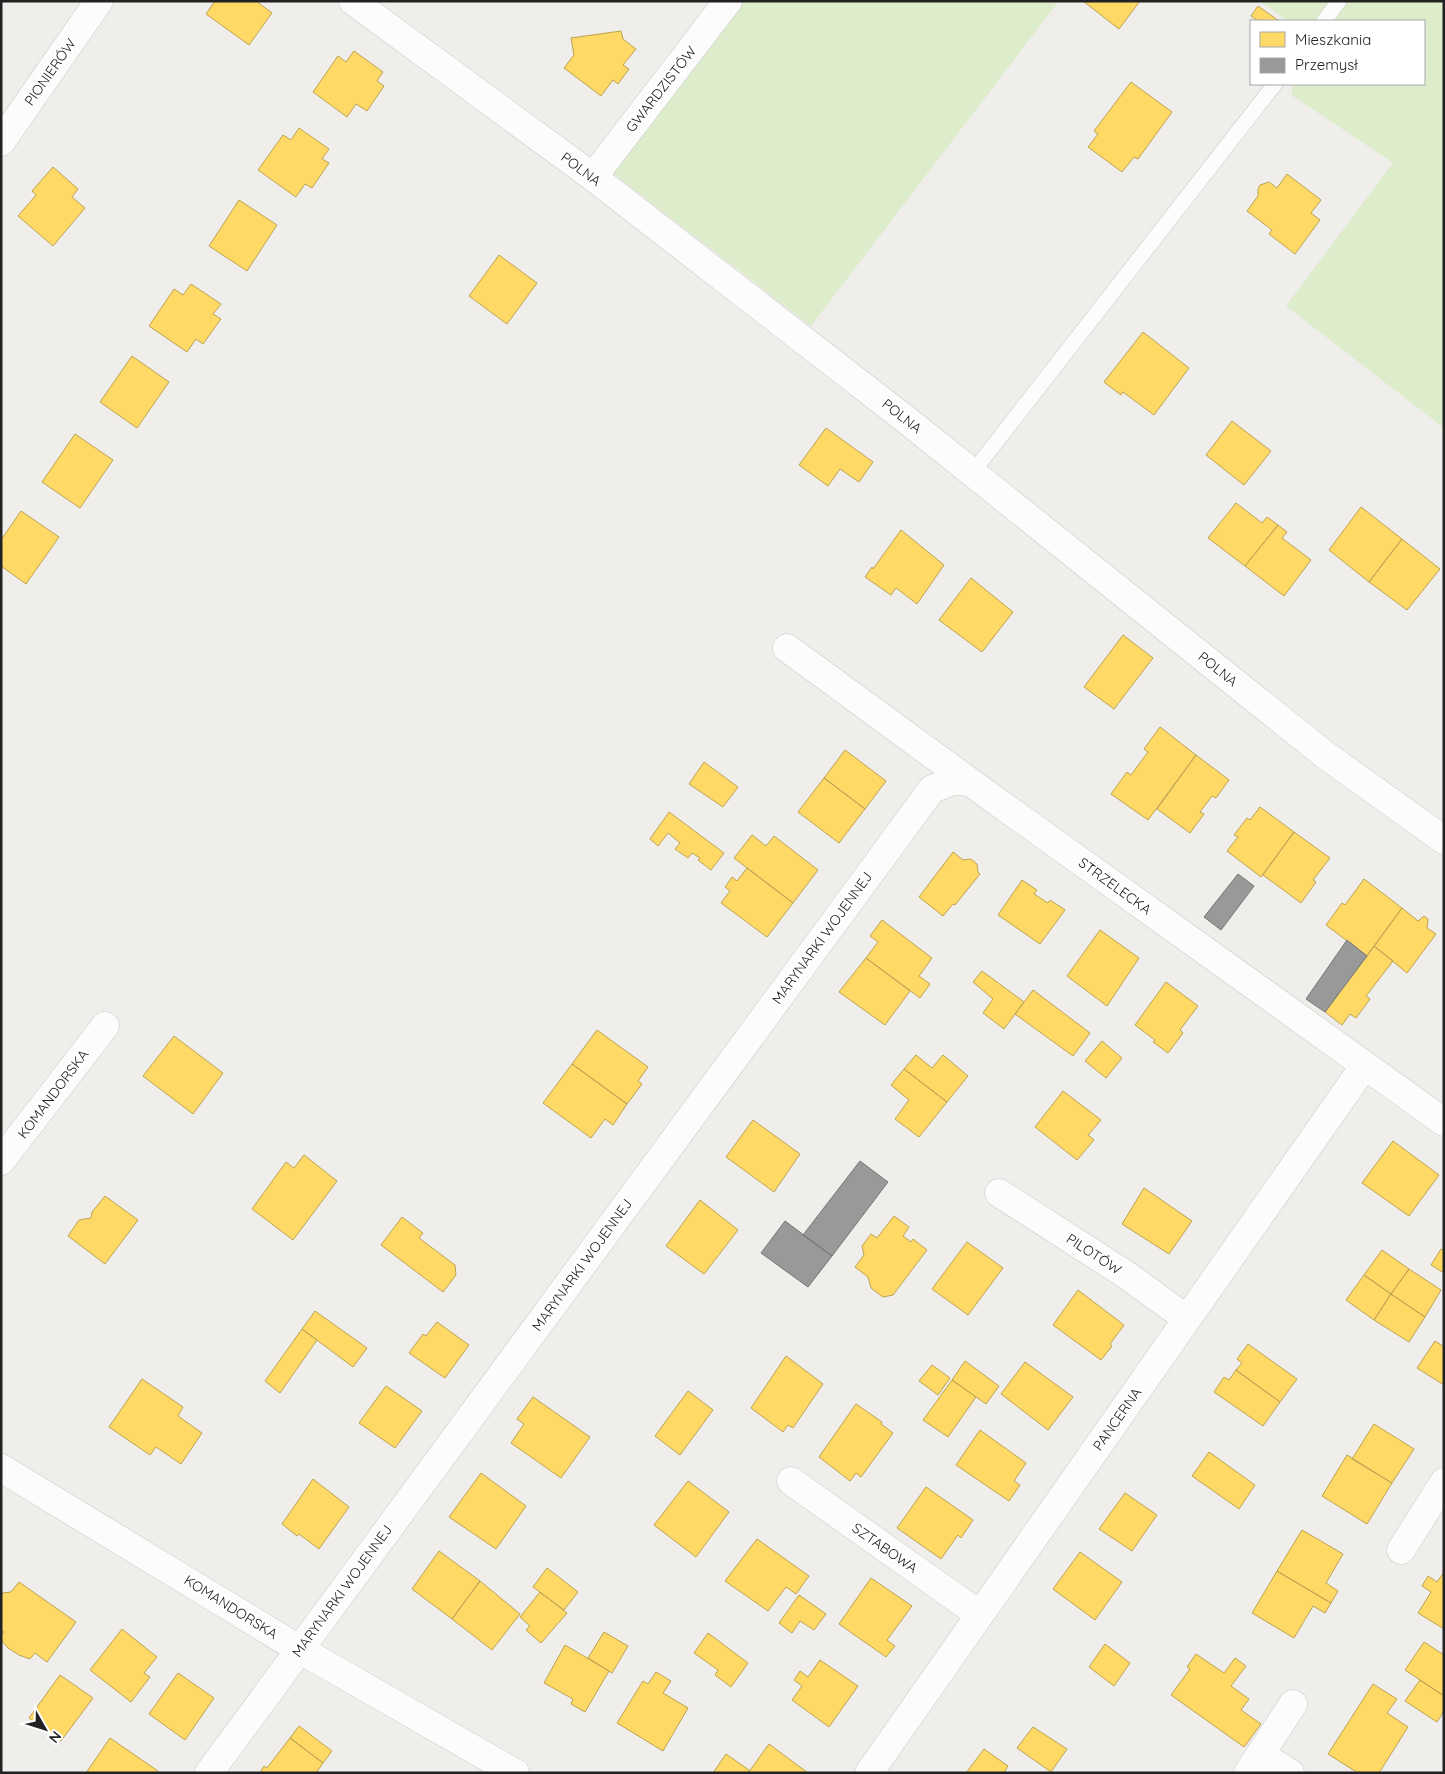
<svg xmlns="http://www.w3.org/2000/svg" width="1445" height="1774" viewBox="0 0 1445 1774" font-family="Quicksand,sans-serif">
	<rect width="100%" height="100%" fill="#f0eeeb"/>
	<!-- grass -->
	<path fill="#ddeccb" d="M 742,1 L 1059,1 L 811,326 L 610,171 Z
		M 1260,1 L 1444,1 L 1444,428 L 1286,306 L 1393,163 L 1291,95 L 1294,84 L 1424,84 L 1424,21 L 1287,21 Z"/>
	<!-- homes -->
	<path fill="#ffd966" stroke="#bda252" d="M 215,1 L 256,1 L 272,13 L 249,45 L 206,14 Z
		M 1083,1 L 1140,1 L 1119,29 Z
		M 1258,6 L 1279,21 L 1258,21 L 1251,16 Z
		M 621,31 L 623,39 L 636,49 L 623,65 L 629,69 L 618,84 L 613,80 L 601,96 L 564,68 L 574,55 L 571,38 Z
		M 354,51 L 383,72 L 377,81 L 384,86 L 367,111 L 356,104 L 347,117 L 313,92 L 338,56 L 346,62 Z
		M 1131,82 L 1172,112 L 1138,159 L 1134,157 L 1122,172 L 1088,147 L 1098,134 L 1094,131 Z
		M 299,128 L 329,149 L 322,159 L 329,163 L 312,188 L 305,184 L 296,197 L 258,170 L 283,135 L 291,140 Z
		M 53,167 L 78,189 L 72,197 L 85,208 L 53,246 L 18,216 L 36,195 L 32,191 Z
		M 1287,174 L 1321,200 L 1311,213 L 1320,220 L 1295,254 L 1269,234 L 1272,230 L 1247,211 L 1258,196 L 1258,189 L 1260,185 L 1269,182 L 1277,188 Z
		M 239,200 L 277,225 L 247,271 L 209,246 Z
		M 499,255 L 537,283 L 507,324 L 469,296 Z
		M 191,284 L 221,304 L 213,314 L 221,319 L 203,344 L 196,339 L 187,352 L 149,326 L 174,289 L 183,295 Z
		M 1143,332 L 1189,368 L 1154,415 L 1123,392 L 1121,395 L 1104,382 Z
		M 132,356 L 169,382 L 137,428 L 100,402 Z
		M 1232,421 L 1271,451 L 1244,485 L 1206,455 Z
		M 826,428 L 873,462 L 859,482 L 840,469 L 828,486 L 799,465 Z
		M 75,434 L 113,460 L 80,508 L 42,482 Z
		M 1236,503 L 1262,523 L 1267,517 L 1278,525 L 1245,566 L 1208,538 Z
		M 1361,507 L 1402,539 L 1369,582 L 1329,550 Z
		M 21,511 L 59,537 L 26,584 L 1,566 L 1,540 Z
		M 1278,525 L 1287,532 L 1282,538 L 1311,560 L 1284,596 L 1245,566 Z
		M 901,530 L 944,565 L 917,604 L 896,588 L 891,595 L 865,577 L 872,567 L 873,569 Z
		M 1402,539 L 1440,569 L 1407,610 L 1369,582 Z
		M 971,578 L 1013,612 L 982,652 L 939,620 Z
		M 1123,635 L 1153,658 L 1114,709 L 1084,687 Z
		M 1160,727 L 1196,755 L 1148,820 L 1111,794 L 1127,772 L 1131,775 L 1148,752 L 1144,749 Z
		M 845,750 L 886,781 L 865,809 L 824,778 Z
		M 1196,755 L 1229,780 L 1216,798 L 1212,796 L 1200,812 L 1204,814 L 1190,833 L 1157,809 Z
		M 704,762 L 738,787 L 723,807 L 689,784 Z
		M 824,778 L 865,809 L 839,843 L 798,812 Z
		M 1260,807 L 1294,832 L 1261,877 L 1227,851 L 1238,837 L 1234,835 L 1247,818 L 1250,820 Z
		M 669,812 L 724,853 L 711,870 L 698,860 L 700,858 L 692,853 L 688,858 L 675,849 L 680,843 L 668,833 L 658,846 L 650,839 Z
		M 1294,832 L 1330,858 L 1313,880 L 1316,882 L 1301,903 L 1263,875 Z
		M 752,835 L 766,846 L 774,836 L 818,870 L 793,903 L 734,858 Z
		M 953,852 L 963,860 L 971,859 L 977,864 L 978,872 L 980,874 L 955,905 L 953,904 L 943,916 L 919,897 Z
		M 747,868 L 793,903 L 767,937 L 721,903 L 730,891 L 725,887 L 732,877 L 737,881 Z
		M 1364,879 L 1402,908 L 1367,956 L 1326,925 L 1342,903 L 1345,905 Z
		M 1022,880 L 1037,890 L 1034,894 L 1048,903 L 1050,900 L 1065,910 L 1040,944 L 998,915 Z
		M 1402,908 L 1418,921 L 1424,916 L 1428,919 L 1427,928 L 1436,934 L 1407,973 L 1374,946 Z
		M 882,920 L 932,958 L 919,976 L 930,984 L 920,998 L 866,958 L 878,942 L 870,936 Z
		M 1100,930 L 1139,958 L 1107,1006 L 1067,976 Z
		M 1374,946 L 1393,961 L 1366,996 L 1370,999 L 1356,1018 L 1350,1014 L 1342,1025 L 1325,1012 Z
		M 866,958 L 910,991 L 885,1025 L 839,992 Z
		M 982,971 L 1024,1002 L 1004,1029 L 983,1013 L 993,999 L 973,982 Z
		M 1166,982 L 1198,1006 L 1180,1030 L 1183,1033 L 1168,1053 L 1153,1042 L 1155,1040 L 1135,1025 Z
		M 1033,990 L 1090,1033 L 1073,1056 L 1015,1014 Z
		M 597,1030 L 648,1067 L 638,1081 L 642,1084 L 627,1104 L 572,1064 Z
		M 174,1036 L 223,1073 L 193,1114 L 143,1076 Z
		M 1102,1041 L 1122,1058 L 1106,1078 L 1085,1061 Z
		M 916,1055 L 932,1068 L 943,1055 L 968,1076 L 947,1102 L 904,1069 Z
		M 572,1064 L 627,1104 L 613,1125 L 605,1119 L 591,1138 L 543,1103 Z
		M 904,1069 L 947,1102 L 919,1137 L 895,1119 L 909,1100 L 891,1085 Z
		M 1063,1091 L 1101,1120 L 1088,1135 L 1094,1140 L 1077,1160 L 1035,1127 Z
		M 753,1120 L 800,1154 L 774,1192 L 726,1157 Z
		M 1393,1141 L 1439,1175 L 1409,1216 L 1362,1183 Z
		M 304,1155 L 337,1181 L 293,1240 L 252,1209 L 286,1162 L 294,1168 Z
		M 1144,1188 L 1192,1221 L 1169,1254 L 1122,1224 Z
		M 105,1196 L 138,1220 L 105,1264 L 68,1236 L 79,1220 L 91,1218 L 92,1212 Z
		M 700,1200 L 738,1230 L 704,1274 L 666,1246 Z
		M 894,1216 L 909,1227 L 903,1236 L 911,1242 L 913,1239 L 927,1250 L 893,1295 L 883,1297 L 871,1288 L 868,1277 L 855,1267 L 864,1255 L 862,1246 L 871,1234 L 877,1238 Z
		M 402,1217 L 423,1233 L 419,1238 L 455,1265 L 456,1275 L 443,1292 L 381,1245 Z
		M 967,1242 L 1003,1268 L 968,1315 L 932,1289 Z
		M 1441,1249 L 1444,1251 L 1444,1273 L 1431,1265 Z
		M 1382,1250 L 1409,1269 L 1391,1294 L 1364,1275 Z
		M 1409,1269 L 1441,1290 L 1425,1317 L 1391,1294 Z
		M 1364,1275 L 1391,1294 L 1374,1320 L 1346,1300 Z
		M 1078,1290 L 1124,1325 L 1110,1344 L 1112,1346 L 1101,1360 L 1053,1325 Z
		M 1391,1294 L 1425,1317 L 1409,1342 L 1374,1320 Z
		M 315,1311 L 367,1348 L 353,1367 L 302,1329 Z
		M 437,1322 L 469,1345 L 445,1378 L 409,1353 L 423,1334 L 426,1336 Z
		M 302,1329 L 317,1340 L 280,1393 L 265,1381 Z
		M 1435,1341 L 1444,1347 L 1444,1385 L 1417,1368 Z
		M 1248,1344 L 1297,1379 L 1280,1402 L 1236,1370 L 1242,1363 L 1237,1359 Z
		M 786,1356 L 823,1384 L 793,1428 L 788,1425 L 783,1432 L 751,1408 Z
		M 965,1361 L 999,1386 L 986,1404 L 952,1380 Z
		M 1025,1362 L 1073,1397 L 1048,1430 L 1001,1394 Z
		M 932,1365 L 950,1378 L 938,1395 L 919,1381 Z
		M 1236,1370 L 1280,1402 L 1263,1426 L 1214,1392 L 1224,1377 L 1229,1380 Z
		M 142,1379 L 183,1407 L 178,1416 L 202,1433 L 181,1464 L 156,1447 L 150,1455 L 109,1427 Z
		M 952,1380 L 976,1397 L 948,1437 L 923,1420 Z
		M 386,1386 L 422,1411 L 395,1448 L 359,1423 Z
		M 688,1391 L 713,1410 L 680,1455 L 655,1436 Z
		M 533,1397 L 590,1437 L 561,1478 L 511,1443 L 524,1424 L 517,1419 Z
		M 856,1404 L 882,1422 L 881,1424 L 893,1433 L 861,1477 L 856,1473 L 850,1481 L 819,1457 Z
		M 1374,1424 L 1414,1449 L 1392,1483 L 1352,1459 Z
		M 980,1430 L 1026,1463 L 1014,1481 L 1020,1485 L 1009,1501 L 956,1465 Z
		M 1209,1452 L 1255,1485 L 1239,1509 L 1192,1476 Z
		M 1347,1455 L 1392,1483 L 1367,1524 L 1322,1496 Z
		M 481,1473 L 526,1506 L 496,1549 L 449,1517 Z
		M 313,1479 L 349,1507 L 319,1549 L 299,1534 L 297,1536 L 282,1524 Z
		M 688,1481 L 729,1512 L 696,1557 L 654,1525 Z
		M 926,1487 L 973,1520 L 961,1538 L 958,1535 L 941,1559 L 897,1528 Z
		M 1125,1493 L 1157,1515 L 1132,1551 L 1099,1529 Z
		M 1302,1530 L 1343,1554 L 1326,1583 L 1338,1591 L 1331,1603 L 1277,1571 Z
		M 757,1539 L 809,1576 L 796,1594 L 786,1587 L 768,1611 L 725,1581 Z
		M 439,1551 L 480,1581 L 452,1619 L 412,1589 Z
		M 1080,1552 L 1122,1582 L 1095,1620 L 1053,1589 Z
		M 547,1568 L 578,1592 L 564,1610 L 533,1587 Z
		M 1277,1571 L 1331,1603 L 1325,1613 L 1313,1606 L 1294,1638 L 1252,1613 Z
		M 1444,1572 L 1444,1629 L 1418,1613 L 1431,1592 L 1422,1586 L 1428,1576 L 1437,1582 Z
		M 871,1578 L 912,1606 L 887,1640 L 895,1646 L 886,1657 L 839,1624 Z
		M 480,1581 L 520,1614 L 492,1650 L 452,1619 Z
		M 19,1582 L 76,1622 L 47,1662 L 35,1653 L 30,1659 L 19,1655 L 8,1648 L 1,1640 L 1,1636 L 4,1632 L 1,1630 L 1,1595 L 3,1593 L 11,1592 Z
		M 540,1592 L 567,1613 L 541,1643 L 526,1630 L 530,1626 L 520,1617 Z
		M 799,1595 L 826,1614 L 814,1630 L 800,1621 L 792,1633 L 779,1623 Z
		M 122,1629 L 157,1657 L 144,1673 L 150,1677 L 131,1702 L 90,1670 Z
		M 604,1632 L 628,1646 L 612,1673 L 588,1658 Z
		M 708,1633 L 748,1663 L 731,1687 L 715,1675 L 718,1670 L 694,1653 Z
		M 1424,1642 L 1444,1655 L 1444,1696 L 1405,1670 Z
		M 1105,1644 L 1130,1663 L 1114,1686 L 1089,1667 Z
		M 565,1645 L 609,1671 L 585,1712 L 571,1704 L 573,1699 L 544,1683 Z
		M 1196,1654 L 1224,1673 L 1235,1658 L 1246,1666 L 1231,1686 L 1249,1699 L 1241,1710 L 1261,1724 L 1244,1747 L 1171,1695 L 1190,1669 L 1187,1667 Z
		M 820,1660 L 858,1686 L 829,1727 L 792,1700 L 802,1686 L 794,1680 L 800,1671 L 808,1677 Z
		M 656,1672 L 671,1681 L 663,1693 L 688,1708 L 663,1751 L 617,1723 L 643,1681 L 648,1684 Z
		M 178,1673 L 214,1698 L 185,1740 L 149,1714 Z
		M 60,1675 L 93,1698 L 61,1741 L 29,1718 Z
		M 1420,1680 L 1444,1696 L 1444,1711 L 1437,1722 L 1405,1701 Z
		M 1373,1684 L 1397,1699 L 1387,1713 L 1408,1727 L 1379,1773 L 1358,1773 L 1328,1754 Z
		M 299,1726 L 332,1751 L 323,1763 L 290,1738 Z
		M 1033,1727 L 1067,1749 L 1051,1772 L 1017,1748 Z
		M 110,1738 L 158,1771 L 157,1773 L 86,1773 Z
		M 290,1738 L 323,1763 L 316,1773 L 260,1773 L 264,1766 L 267,1768 Z
		M 769,1744 L 808,1773 L 748,1773 Z
		M 984,1749 L 1008,1766 L 1004,1773 L 966,1773 Z
		M 726,1754 L 749,1770 L 748,1773 L 713,1773 Z"/>
	<!-- industry -->
	<path fill="#999" stroke="#757575" d="M 1238,874 L 1254,886 L 1221,930 L 1204,917 Z
		M 1347,940 L 1367,956 L 1325,1012 L 1306,999 Z
		M 860,1161 L 888,1182 L 832,1256 L 803,1235 Z
		M 785,1221 L 832,1256 L 808,1287 L 761,1253 Z"/>
	<g fill="none" stroke-linecap="round" stroke-linejoin="round">
		<defs>
			<path id="service" d="M 1324,21 L 1339,1
				M 972,473 L 1275,84"/>
			<path id="minor" d="M 353,1 L 593,177 L 904,418 L 1324,754 L 1444,840
				M 1,142 L 99,1
				M 593,177 L 728,1
				M 787,648 L 970,782 L 1444,1122
				M 1,1161 L 105,1026
				M 999,1193 L 1125,1274 L 1187,1319
				M 1,1468 L 299,1649 L 515,1773
				M 791,1481 L 980,1615
				M 1401,1550 L 1444,1482
				M 1260,1754 L 1290,1773
				M 209,1773 L 932,789 L 953,781 L 970,782
				M 869,1773 L 1365,1065
				M 1248,1773 L 1293,1704"/>
		</defs>
		<!-- service casing -->
		<use href="#service" stroke="#c9c8c7" stroke-width="16"/>
		<!-- minor casing -->
		<use href="#minor" stroke="#c9c8c7" stroke-width="29"/>
		<!-- service -->
		<use href="#service" stroke="#fdfcfc" stroke-width="15"/>
		<!-- minor -->
		<use href="#minor" stroke="#fdfcfc" stroke-width="28"/>
	</g>
	<g text-anchor="middle" dominant-baseline="central" stroke-width="5" stroke-linejoin="round" paint-order="stroke">
		<!-- street labels -->
		<g font-size="14" fill="#222" stroke="#fff">
			<text transform="translate(50 72) rotate(-55)">PIONIERÓW</text>
			<text transform="translate(661 89) rotate(-52)">GWARDZISTÓW</text>
			<text transform="translate(581 169) rotate(37)">POLNA</text>
			<text transform="translate(902 416) rotate(38)">POLNA</text>
			<text transform="translate(1218 669) rotate(39)">POLNA</text>
			<text transform="translate(1115 886) rotate(36)">STRZELECKA</text>
			<text transform="translate(822 938) rotate(-54)">MARYNARKI WOJENNEJ</text>
			<text transform="translate(53 1094) rotate(-53)">KOMANDORSKA</text>
			<text transform="translate(1094 1254) rotate(33)">PILOTÓW</text>
			<text transform="translate(582 1265) rotate(-54)">MARYNARKI WOJENNEJ</text>
			<text transform="translate(1117 1419) rotate(-55)">PANCERNA</text>
			<text transform="translate(885 1548) rotate(35)">SZTABOWA</text>
			<text transform="translate(342 1591) rotate(-54)">MARYNARKI WOJENNEJ</text>
			<text transform="translate(231 1607) rotate(32)">KOMANDORSKA</text>
		</g>
	</g>
	<!-- border -->
	<rect width="1445" height="1774" fill="none" stroke="#222222" stroke-width="5"/>
	<!-- legend -->
	<rect x="1250" y="20" width="175" height="65" fill="#ffffff" stroke="#a7a7a7"/>
	<rect x="1260" y="32" width="25" height="15" fill="#ffd966" stroke="#a7a7a7"/>
	<text x="1295" y="45" font-size="15" fill="#222222">Mieszkania</text>
	<rect x="1260" y="58" width="25" height="15" fill="#999999" stroke="#a7a7a7"/>
	<text x="1295" y="70" font-size="15" fill="#222222">Przemysł</text>
	<!-- north arrow -->
	<g transform="translate(45 1729) rotate(129)" stroke="#ffffff" stroke-width="4" paint-order="stroke">
	<path d="M0-4L9 19L0 12L-9 19Z" fill="#222222"/>
	<text y="-8" font-size="14" font-weight="bold" text-anchor="middle" fill="#222222">N</text>
	</g>
</svg>
